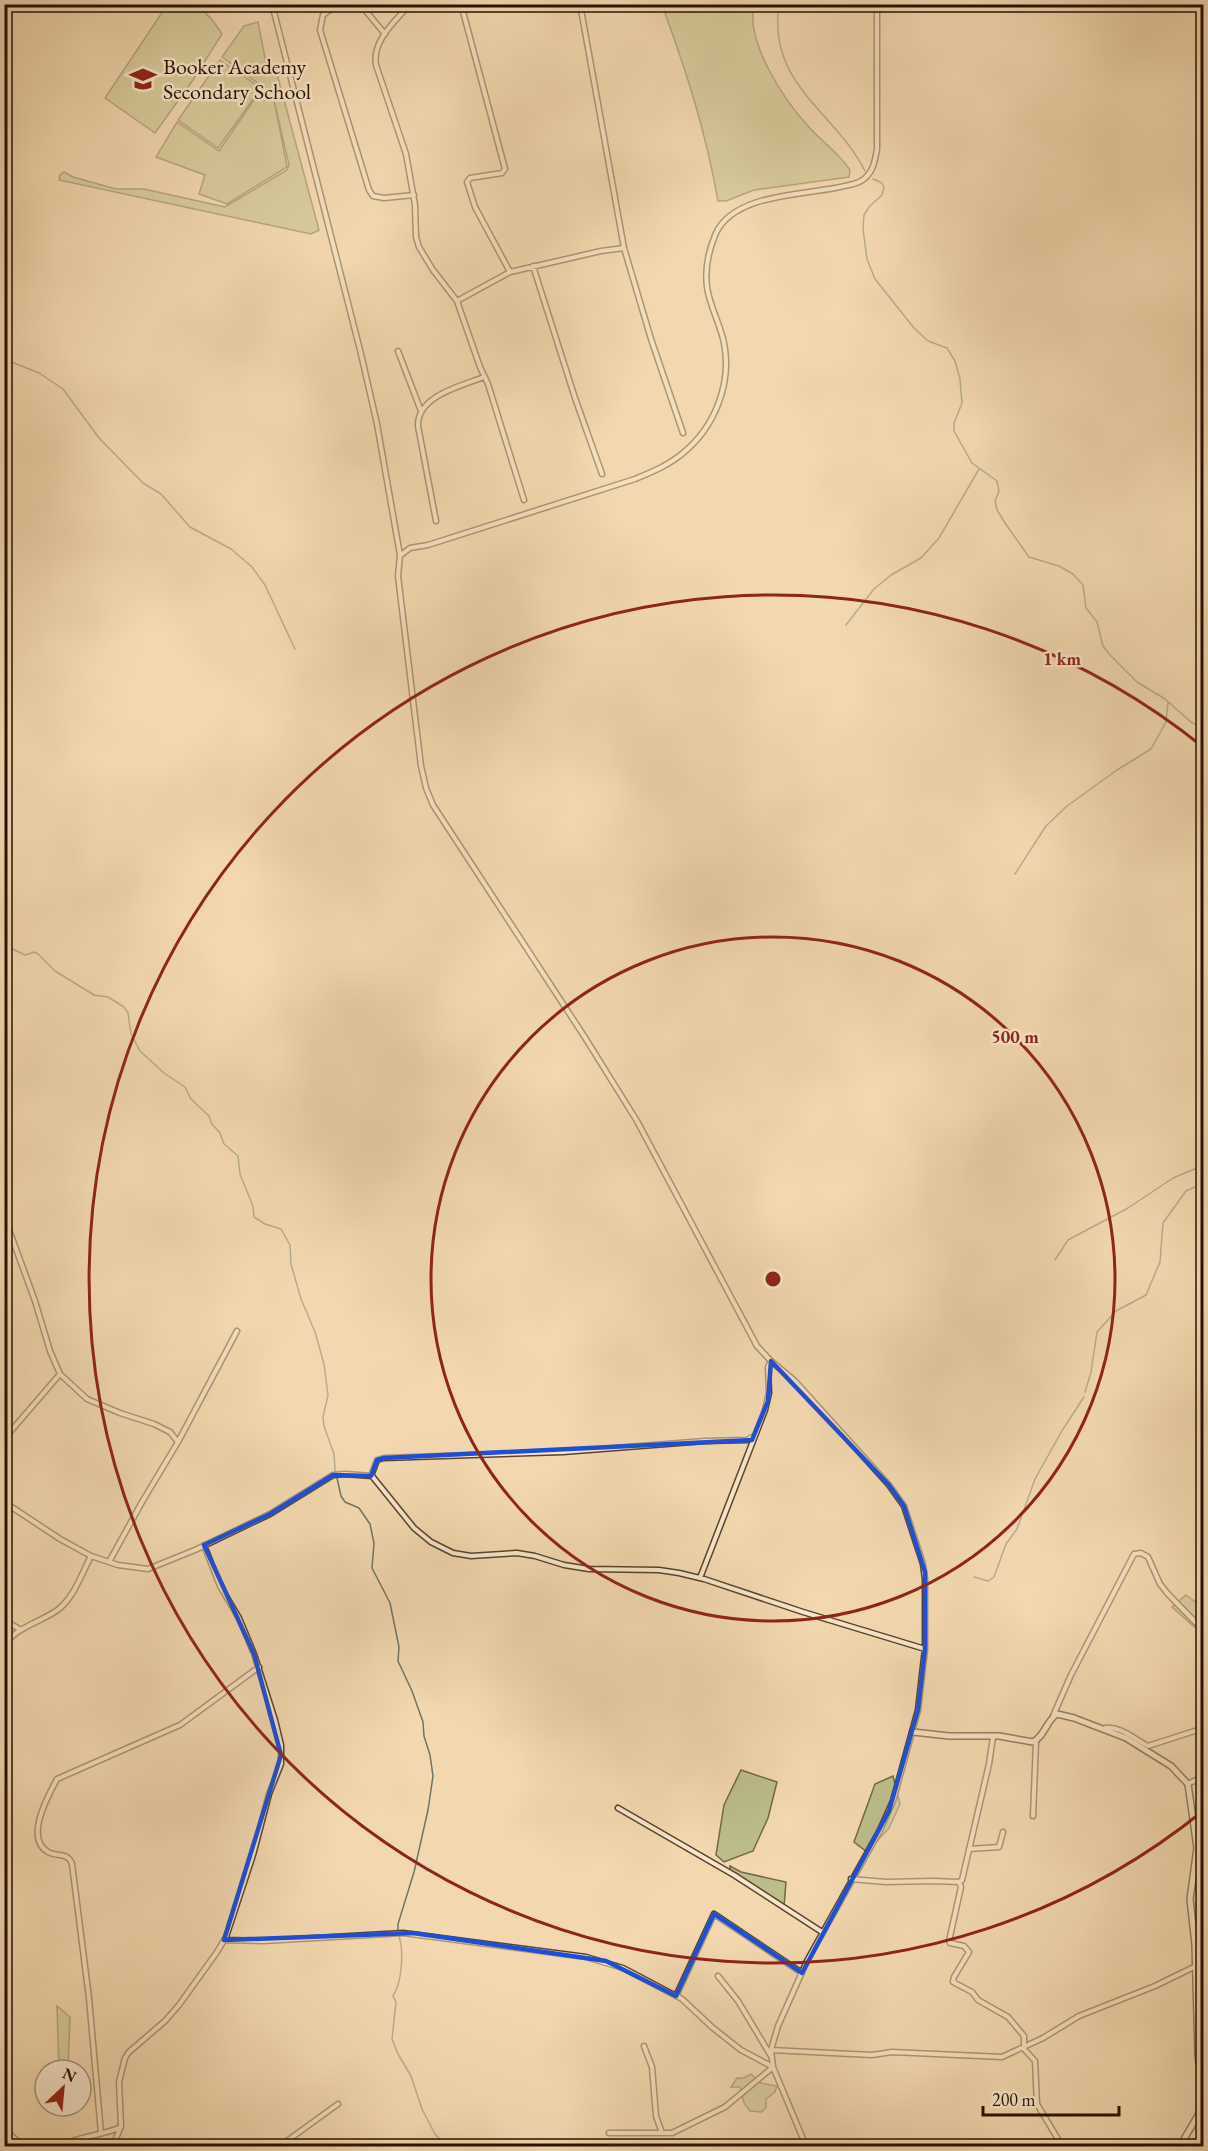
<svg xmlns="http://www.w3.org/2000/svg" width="1208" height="2151" viewBox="0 0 1208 2151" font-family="'EB Garamond',serif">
	<rect width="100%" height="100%" fill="#f3d8af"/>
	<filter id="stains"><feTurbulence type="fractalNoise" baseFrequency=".00333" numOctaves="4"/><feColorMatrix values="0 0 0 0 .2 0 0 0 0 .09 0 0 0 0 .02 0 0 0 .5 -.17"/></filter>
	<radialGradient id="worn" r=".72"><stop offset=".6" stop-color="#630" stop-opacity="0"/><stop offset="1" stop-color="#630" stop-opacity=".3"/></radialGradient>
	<!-- green -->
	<path fill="#bcbe8a" stroke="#716845" stroke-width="1.5" d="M 167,5 C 200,4 204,7 222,34 L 193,80 L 155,133 L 105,98 Z
		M 662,5 L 754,5 C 745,41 784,100 808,126 C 821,141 839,153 850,170 L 849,177 L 754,190 L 726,201 L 718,201 C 706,132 686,70 662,5 Z
		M 258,22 L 267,68 L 271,64 L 275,66 L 319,230 L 311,234 L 59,180 L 60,175 L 64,172 L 73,177 L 116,189 L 144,189 L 225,207 L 287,170 L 289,165 L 274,100 L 287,167 L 227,204 L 199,194 L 205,175 L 156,157 L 177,122 L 219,151 L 263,87 L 222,57 L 244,26 Z
		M 220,60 L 261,88 L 218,148 L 178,120 Z
		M 1186,1595 L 1202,1607 L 1200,1620 L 1203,1626 L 1200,1632 L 1172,1607 Z
		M 741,1770 L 777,1782 L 768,1818 L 753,1851 L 724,1862 L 716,1855 L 724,1805 Z
		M 893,1776 L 900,1804 L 889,1828 L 867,1852 L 854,1842 L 875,1784 Z
		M 730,1866 L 741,1872 L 786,1882 L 784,1907 L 730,1873 Z
		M 57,2006 L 70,2017 L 68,2070 L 59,2070 Z
		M 751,2074 L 761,2083 L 777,2086 L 775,2092 L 766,2099 L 766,2108 L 761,2112 L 750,2111 L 744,2103 L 740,2087 L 731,2087 L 737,2078 L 744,2078 Z"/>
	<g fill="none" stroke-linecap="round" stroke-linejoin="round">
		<!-- stream -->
		<path stroke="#6c7667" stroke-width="1.5" d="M 779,4 C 767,85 835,111 865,171
			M 873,179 L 882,183 L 884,188 L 882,195 L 869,207 L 864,215 L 863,229 L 867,259 L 875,279 L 914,328 L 928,341 L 947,348 L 955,361 L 960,379 L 962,403 L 954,423 L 954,431 L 972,463 L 997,481 L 999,491 L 995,501 L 997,510 L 1005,523 L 1029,557 L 1059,566 L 1073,574 L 1083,585 L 1086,608 L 1097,622 L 1103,646 L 1111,656 L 1137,682 L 1165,699 L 1191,722 L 1204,729
			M 4,359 L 39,373 L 63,389 L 99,438 L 143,483 L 161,494 L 190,527 L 231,549 L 252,567 L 265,585 L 295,649
			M 846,625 L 874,589 L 891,575 L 921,558 L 939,538 L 979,469
			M 1015,874 L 1046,826 L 1067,806 L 1117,770 L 1151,749 L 1166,722 L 1168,702
			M 4,945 L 25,955 L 34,952 L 38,954 L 55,971 L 94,995 L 108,997 L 124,1007 L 128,1013 L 131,1034 L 140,1051 L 164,1073 L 185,1087 L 191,1099 L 209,1116 L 212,1124 L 220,1133 L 224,1144 L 238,1156 L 240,1174 L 253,1206 L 254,1217 L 265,1224 L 281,1229 L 290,1245 L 291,1264 L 301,1299 L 315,1332 L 324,1364 L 328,1395 L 323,1417 L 324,1426 L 334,1454 L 335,1469 L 341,1496 L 345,1502 L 359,1508 L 370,1524 L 374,1543 L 372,1568 L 390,1603 L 399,1647 L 398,1661 L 412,1691 L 423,1722 L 424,1736 L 430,1755 L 433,1776 L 428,1810 L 414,1872 L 398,1924 L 398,1931
			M 1055,1260 L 1068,1240 L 1128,1208 L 1173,1178 L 1204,1165
			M 1085,1392 L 1091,1372 L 1097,1332 L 1116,1311 L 1146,1295 L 1160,1262 L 1163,1223 L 1186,1191 L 1204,1183
			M 974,1577 L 988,1581 L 994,1577 L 1006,1544 L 1017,1529 L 1035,1479 L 1063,1429 L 1084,1397
			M 399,1936 C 404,1952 402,1982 393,1996 L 396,2002 L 392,2039 L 398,2054 L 411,2076 L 422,2109 L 435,2134 L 446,2146"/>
		<defs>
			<path id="street" d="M 272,4 L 361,354 L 377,424 L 400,555 L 398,576 L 421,766 L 426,788 L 433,805 L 584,1036 L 637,1121 L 757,1346 L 770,1360 L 795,1381 L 889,1485 L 904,1506 L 923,1564 L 925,1579 L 925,1649 L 918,1710 L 893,1801 L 880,1830 L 807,1961 L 778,2026 L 771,2050 L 773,2067 L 806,2146
				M 338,4 L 323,15 L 320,30 L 369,190 L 373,196 L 384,198 L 414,195
				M 360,4 L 385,34
				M 410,4 C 395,22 372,40 376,65 L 406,154 L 415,205 L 416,237 L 419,247 L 433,270 L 457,301 L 480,367 L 488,384 L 524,500
				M 461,4 L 505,169 L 502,173 L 470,178 L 467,182 L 475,207 L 510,272
				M 580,4 L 624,248 L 651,339 L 683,433
				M 533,266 L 575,398 L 602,474
				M 457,301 L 510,272 L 601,251 L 624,248
				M 398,351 L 421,411
				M 436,521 L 418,426 C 417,396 461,386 484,377
				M 401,555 L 410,548 L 428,545 L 635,479 C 652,472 669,465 683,453 C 715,427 732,383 724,343 C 721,328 714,314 710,300 C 703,278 707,254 716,233 C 734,195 799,195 835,188 C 843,186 854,185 861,181 C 873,174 875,161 877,149 L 877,4
				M 4,1216 L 35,1301 L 50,1351 L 60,1374 L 87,1399 L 120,1413 L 154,1424 L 170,1432 L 178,1442 L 142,1502 L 109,1562
				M 4,1439 L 60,1374
				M 178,1442 L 237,1331
				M 371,1476 L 377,1460 L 384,1458 L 563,1452 L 705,1441 L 747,1440 L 754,1436
				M 4,1502 L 60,1539 L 91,1556 L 118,1565 L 148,1569 L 195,1550 L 270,1514 L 333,1475 L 345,1474 L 372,1476 L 414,1528 L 431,1542 L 453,1553 L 471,1556 L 517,1553 L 535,1556 L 564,1565 L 589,1569 L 659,1570 L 679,1573 L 704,1579 L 803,1612 L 925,1649
				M 700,1578 L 765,1410 L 769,1393 L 768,1367 L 771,1361
				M 4,1620 L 21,1630
				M 4,1649 C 11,1627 44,1622 60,1608 C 75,1595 82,1573 91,1556
				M 1053,1716 L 1071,1675 L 1134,1554 L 1141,1553 L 1148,1557 L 1160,1584 L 1168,1594 L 1204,1631
				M 1105,1728 C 1121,1726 1134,1739 1148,1746 L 1204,1728
				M 1188,1784 L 1204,1776
				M 618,1808 L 734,1875 L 822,1932
				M 1033,1816 L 1036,1742
				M 969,1849 L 999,1847 L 1003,1832
				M 851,1879 L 886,1882 L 933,1881 L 959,1882 L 962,1880 L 989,1764 L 993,1737
				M 959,1882 L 961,1887 L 949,1941 L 950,1943 L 964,1946 L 969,1952 L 954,1977 L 953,1982 L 972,1992 L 978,2000 L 1008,2017 L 1024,2036 L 1024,2049 L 1035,2061 L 1037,2104 L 1062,2146
				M 224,1940 L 263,1941 L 403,1933 L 586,1957 L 623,1968 L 682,1999 L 713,2028 L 741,2050 L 773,2067 L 725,2107 L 672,2133 L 609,2133
				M 1195,1945 L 1204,1942
				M 718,1976 L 738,2001 L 771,2056
				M 1197,1985 L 1204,1984
				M 676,1996 L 714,1914 L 802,1973
				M 644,2046 L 652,2067 L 656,2116 L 662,2133
				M 771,2050 L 872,2055 L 892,2052 L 1002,2057 L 1043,2038 L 1079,2016 L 1155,1986 L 1196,1966
				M 4,2129 L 23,2146
				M 101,2133 L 89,1998 L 72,1864 C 68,1852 57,1857 48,1852 C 24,1838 48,1796 57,1779 L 180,1725 L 259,1667
				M 61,2146 C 81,2135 102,2136 121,2127
				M 113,2146 L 121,2126 L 119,2082 L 125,2058 L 129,2052 L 165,2021 L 179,2005 L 217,1952 L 226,1937 L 253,1855 L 269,1794 L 281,1764 L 281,1745 L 275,1720 L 254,1654 L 239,1618 L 220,1586 L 204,1545
				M 280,2146 L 338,2104"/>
			<path id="secondary" d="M 913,1732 L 949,1736 L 999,1736 L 1033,1742 C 1045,1736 1046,1721 1057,1714 L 1074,1718 L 1126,1738 L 1171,1766 L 1188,1784 L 1197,1848 L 1190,1899 L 1195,1945 L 1198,2054 L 1199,2064 L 1204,2074
				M 1180,2146 L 1204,2105"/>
		</defs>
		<!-- street casing -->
		<use href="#street" stroke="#59432c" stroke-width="7"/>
		<!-- secondary casing -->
		<use href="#secondary" stroke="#261100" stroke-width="8"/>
		<!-- street -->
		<use href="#street" stroke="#f7e6cb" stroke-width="4"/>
		<!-- secondary -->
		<use href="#secondary" stroke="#f7e6cb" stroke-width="5"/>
	</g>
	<!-- marked area -->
	<path d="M0 0H1208V2151H0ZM 771,1361 L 889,1485 L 904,1506 L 925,1572 L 925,1649 L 918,1710 L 889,1811 L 802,1973 L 714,1914 L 676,1996 L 606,1961 L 413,1933 L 224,1940 L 281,1755 L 254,1654 L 204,1545 L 270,1514 L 333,1475 L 371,1476 L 377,1460 L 384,1458 L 752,1440 L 768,1401 Z" fill="#f3d8af" fill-opacity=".55" fill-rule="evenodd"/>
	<path fill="none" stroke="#1d4ed8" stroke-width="4.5" stroke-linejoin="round" d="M 771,1361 L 889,1485 L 904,1506 L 925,1572 L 925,1649 L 918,1710 L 889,1811 L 802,1973 L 714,1914 L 676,1996 L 606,1961 L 413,1933 L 224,1940 L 281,1755 L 254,1654 L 204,1545 L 270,1514 L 333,1475 L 371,1476 L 377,1460 L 384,1458 L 752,1440 L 768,1401 Z"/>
	<!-- distance rings -->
	<g fill="none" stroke="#8f2418" stroke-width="3">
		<circle cx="773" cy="1279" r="342"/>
		<path d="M1203 1811A684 684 0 1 1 1203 747"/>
	</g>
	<!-- icons -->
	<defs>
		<symbol id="school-bare" viewBox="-9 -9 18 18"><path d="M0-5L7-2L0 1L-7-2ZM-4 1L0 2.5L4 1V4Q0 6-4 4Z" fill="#8f2418" stroke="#f7e6cb" stroke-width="2.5" paint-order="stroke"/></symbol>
	</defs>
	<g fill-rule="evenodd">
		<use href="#school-bare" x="124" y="60" width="38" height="38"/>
	</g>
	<g text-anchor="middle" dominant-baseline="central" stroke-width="5" stroke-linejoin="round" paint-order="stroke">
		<!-- poi labels -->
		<g font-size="22" fill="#261100" stroke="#f7e6cb" text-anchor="start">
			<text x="163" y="66">Booker Academy<tspan x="163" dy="25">Secondary School</tspan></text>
		</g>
	</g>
	<circle cx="773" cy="1279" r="9" fill="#8f2418" stroke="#f7e6cb" stroke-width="3"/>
	<g font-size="18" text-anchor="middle" font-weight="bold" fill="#8f2418" stroke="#f7e6cb" stroke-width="5" stroke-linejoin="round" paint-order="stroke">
		<text x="1062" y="665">1 km</text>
		<text x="1015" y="1043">500 m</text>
	</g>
	<!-- margin -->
	<rect width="1208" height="2151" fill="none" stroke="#f3d8af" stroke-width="24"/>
	<rect x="6" y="6" width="1196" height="2139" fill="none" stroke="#261100" stroke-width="3"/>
	<rect x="12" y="12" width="1184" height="2127" fill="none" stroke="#261100" stroke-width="1.5"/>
	<!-- north arrow -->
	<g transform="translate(63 2088) rotate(26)"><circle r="28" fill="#f7e6cb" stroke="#a3917a" stroke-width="1.5"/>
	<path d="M0-4.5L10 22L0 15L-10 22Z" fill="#8f2418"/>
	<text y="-9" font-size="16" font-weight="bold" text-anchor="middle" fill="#261100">N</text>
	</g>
	<!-- scale -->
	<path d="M983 2106v9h136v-9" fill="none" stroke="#261100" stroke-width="3"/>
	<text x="992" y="2106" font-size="18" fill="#261100" stroke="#f7e6cb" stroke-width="4.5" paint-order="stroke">200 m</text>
	<rect width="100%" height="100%" filter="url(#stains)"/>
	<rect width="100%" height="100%" fill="url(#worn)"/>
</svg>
